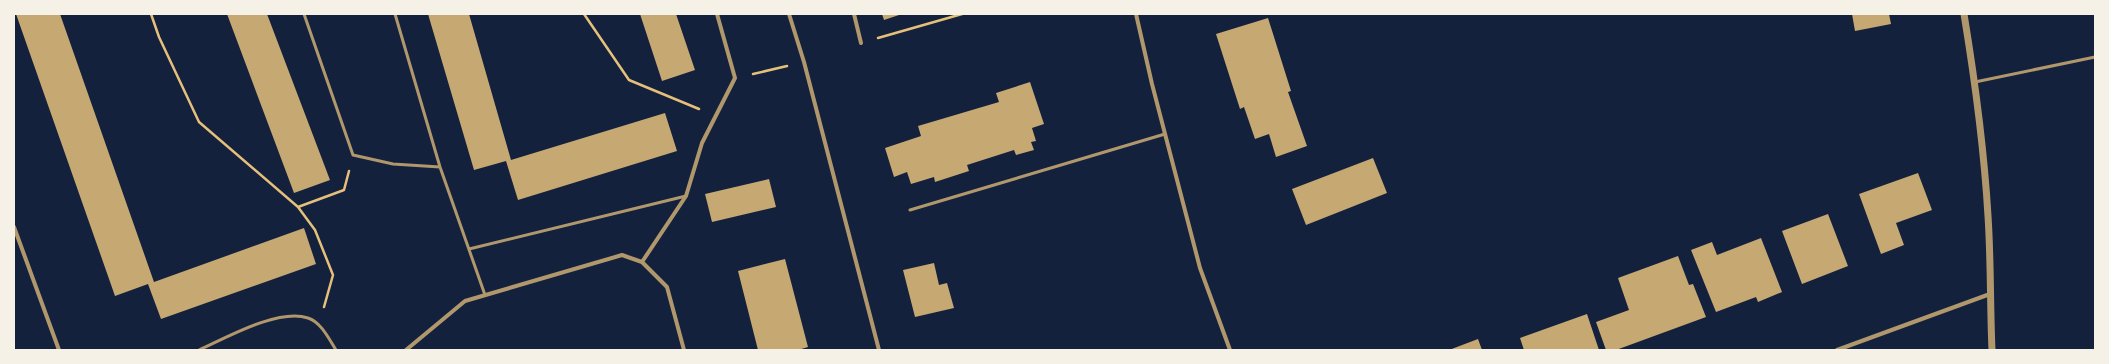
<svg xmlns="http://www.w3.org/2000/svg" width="2109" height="364" viewBox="0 0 2109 364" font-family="'Nunito Sans',sans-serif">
	<rect width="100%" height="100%" fill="#14213d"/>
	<!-- building -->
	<path fill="#c6a872" d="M 16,14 L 60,14 L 154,282 L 304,228 L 316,264 L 161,319 L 148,284 L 115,296 Z
		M 227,14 L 267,14 L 330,180 L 294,193 Z
		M 428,14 L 469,14 L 511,160 L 665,113 L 677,151 L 518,200 L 506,161 L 474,170 Z
		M 640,14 L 676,14 L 695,70 L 662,81 Z
		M 882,14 L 902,14 L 884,20 Z
		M 1852,14 L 1889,14 L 1891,24 L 1855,31 Z
		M 1268,18 L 1291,91 L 1288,92 L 1307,146 L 1276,157 L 1269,134 L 1255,139 L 1244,107 L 1240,109 L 1216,34 Z
		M 1030,82 L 1044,124 L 1032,128 L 1036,141 L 1031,142 L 1034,150 L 1016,155 L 1014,150 L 967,165 L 969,171 L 935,182 L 934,177 L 911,184 L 907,172 L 894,177 L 885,148 L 921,136 L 918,126 L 999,102 L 996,93 Z
		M 1373,158 L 1387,193 L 1306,225 L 1292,189 Z
		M 1918,173 L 1932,210 L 1896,223 L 1904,245 L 1881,254 L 1859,194 Z
		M 769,179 L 776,207 L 712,222 L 705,194 Z
		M 1828,214 L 1848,266 L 1802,284 L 1782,231 Z
		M 1761,238 L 1782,292 L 1758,302 L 1756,297 L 1716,312 L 1691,250 L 1712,242 L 1717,255 Z
		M 1678,256 L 1689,285 L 1693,284 L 1706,317 L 1616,350 L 1606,350 L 1596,322 L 1629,310 L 1618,278 Z
		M 785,259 L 808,347 L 798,350 L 758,350 L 738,271 Z
		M 934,263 L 939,285 L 947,283 L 954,308 L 915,317 L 903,270 Z
		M 1587,314 L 1599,350 L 1524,350 L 1520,338 Z
		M 1478,339 L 1482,350 L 1449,350 Z"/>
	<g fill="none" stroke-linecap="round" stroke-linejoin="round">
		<!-- path -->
		<path stroke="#e5c07b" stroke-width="2.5" d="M 151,14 L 159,37 L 199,122 L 298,207
			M 584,14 L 629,80 L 699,109
			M 878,38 L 962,14
			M 753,74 L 787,66
			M 324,307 L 333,275 L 315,230 L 298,207 L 344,190 L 349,171"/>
		<!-- service -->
		<path stroke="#b1986c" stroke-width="3" d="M 304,14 L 353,155 L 393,164 L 440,167
			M 395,14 L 440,167 L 485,295
			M 1975,82 L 2095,57
			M 910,210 L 1165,134
			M 469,249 L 686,196
			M 199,350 C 226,338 278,308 308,318 C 321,322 329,339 336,350"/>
		<!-- minor -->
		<path stroke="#b1986c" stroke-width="4" d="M 789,14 L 804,62 L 879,350
			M 854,14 L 861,43
			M 1136,14 L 1152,84 L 1200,268 L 1230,350
			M 14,227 L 59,350
			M 642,262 L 686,196 L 702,143 L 735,78 L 717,14
			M 406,350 L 465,301 L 622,255 L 642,262 L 667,287 L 684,350
			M 1837,350 L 1990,294"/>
		<!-- tertiary -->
		<path stroke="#b1986c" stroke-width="7" d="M 1964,14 C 1975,81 1984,148 1988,216 C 1991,261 1990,305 1992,350"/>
	</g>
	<!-- border -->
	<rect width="2109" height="364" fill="none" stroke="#f6f1e7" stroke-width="30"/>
</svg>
